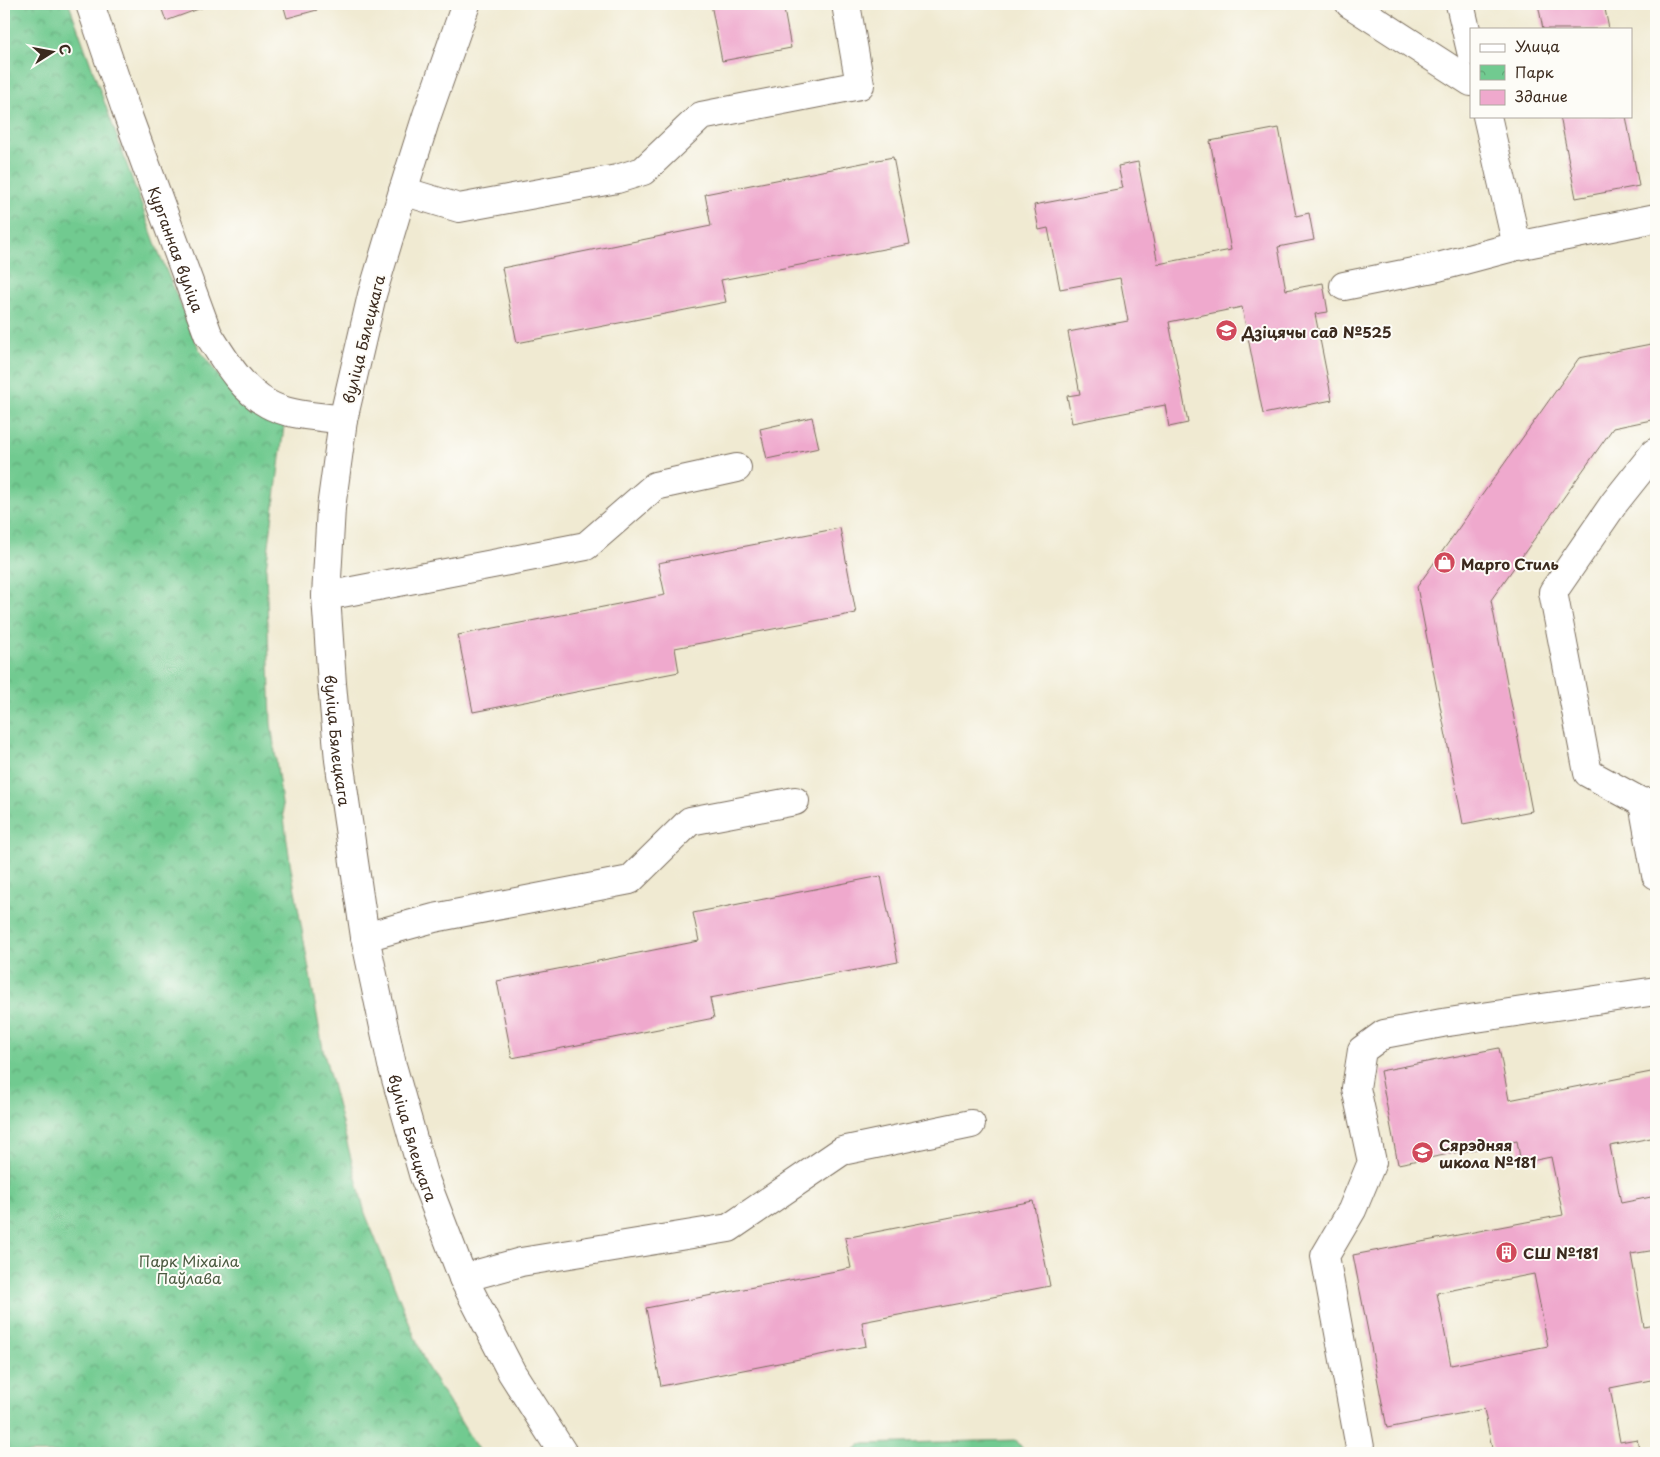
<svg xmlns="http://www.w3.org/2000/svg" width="1660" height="1457" viewBox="0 0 1660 1457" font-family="'Playpen Sans',sans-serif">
	<defs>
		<pattern id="park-crowns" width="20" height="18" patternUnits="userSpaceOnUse" patternTransform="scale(1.25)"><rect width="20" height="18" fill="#71ca90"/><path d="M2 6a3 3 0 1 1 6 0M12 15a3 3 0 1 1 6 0" fill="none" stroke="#5ea475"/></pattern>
	</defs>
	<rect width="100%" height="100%" fill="#fdfcf7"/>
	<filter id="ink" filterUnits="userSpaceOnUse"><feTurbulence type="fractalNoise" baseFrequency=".02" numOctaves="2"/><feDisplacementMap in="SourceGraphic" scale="10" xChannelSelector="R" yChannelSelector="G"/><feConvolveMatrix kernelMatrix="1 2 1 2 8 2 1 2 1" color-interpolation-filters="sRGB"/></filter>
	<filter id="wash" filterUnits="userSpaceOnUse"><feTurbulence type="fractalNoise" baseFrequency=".0096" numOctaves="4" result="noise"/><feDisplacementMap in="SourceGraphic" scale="20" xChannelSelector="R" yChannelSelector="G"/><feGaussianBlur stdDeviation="1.12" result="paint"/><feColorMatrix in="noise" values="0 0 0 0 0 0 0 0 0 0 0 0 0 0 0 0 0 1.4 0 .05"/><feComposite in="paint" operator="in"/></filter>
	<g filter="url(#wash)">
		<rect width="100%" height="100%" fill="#f0ead2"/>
		<!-- park -->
		<path fill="url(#park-crowns)" stroke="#567a57" d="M 4,4 L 69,4 L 157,248 L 199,349 L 221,379 L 235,393 L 267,417 L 284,426 L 266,569 L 271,723 L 290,862 L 323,1049 L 365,1213 L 426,1365 L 480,1453 L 4,1453 Z"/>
		<!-- pitch -->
		<path fill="#71ca90" stroke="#567a57" d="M 1016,1440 L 1026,1453 L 850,1453 L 862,1444 Z"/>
		<g id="blocks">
			<!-- building -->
			<path fill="#efa9cd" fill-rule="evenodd" d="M 160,4 L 212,4 L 166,21 Z
				M 283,4 L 316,4 L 317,10 L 287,18 Z
				M 711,4 L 783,4 L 791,48 L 722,61 Z
				M 1538,4 L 1604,4 L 1609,29 L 1543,29 Z
				M 1560,116 L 1626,116 L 1639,186 L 1576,198 Z
				M 1279,128 L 1296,216 L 1309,213 L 1314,240 L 1278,247 L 1286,290 L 1323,283 L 1328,312 L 1315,314 L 1332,400 L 1263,414 L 1242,307 L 1169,322 L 1188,423 L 1169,427 L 1165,405 L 1072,423 L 1067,396 L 1080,394 L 1068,332 L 1128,321 L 1120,278 L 1060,289 L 1048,228 L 1039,230 L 1034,205 L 1123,188 L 1118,166 L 1138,162 L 1158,264 L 1231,250 L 1210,141 Z
				M 893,157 L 910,244 L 721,280 L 726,302 L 517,343 L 502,268 L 711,226 L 705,194 Z
				M 1656,343 L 1656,419 L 1613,428 L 1491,600 L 1532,811 L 1463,824 L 1417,587 L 1579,358 Z
				M 812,417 L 819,448 L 767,459 L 760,429 Z
				M 840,528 L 856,613 L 675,648 L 679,672 L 473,712 L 458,635 L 665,595 L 658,563 Z
				M 881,876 L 898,962 L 710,998 L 714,1018 L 512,1058 L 497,981 L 699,941 L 693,913 Z
				M 1499,1048 L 1509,1100 L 1656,1071 L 1656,1137 L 1610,1146 L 1621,1203 L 1656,1196 L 1656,1250 L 1631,1254 L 1644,1327 L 1656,1325 L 1656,1379 L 1610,1388 L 1620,1442 L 1637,1439 L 1640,1453 L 1493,1453 L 1484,1409 L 1387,1428 L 1353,1255 L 1563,1215 L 1551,1157 L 1521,1163 L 1517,1141 L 1398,1164 L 1380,1071 ZM 1534,1274 L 1548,1346 L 1451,1365 L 1437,1293 Z
				M 1033,1201 L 1050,1286 L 862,1322 L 866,1346 L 661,1386 L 646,1308 L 851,1268 L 845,1238 Z"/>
		</g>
	</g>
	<g filter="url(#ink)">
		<use href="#blocks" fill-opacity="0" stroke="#7a6d5d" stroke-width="1"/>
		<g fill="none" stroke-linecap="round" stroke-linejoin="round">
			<defs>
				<g id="minor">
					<path id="s1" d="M 90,4 L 128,116 L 208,334 C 224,359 241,389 268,404 C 289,416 319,416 343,420"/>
					<path id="s2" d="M 466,4 L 427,115 L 403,191 L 372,295 L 343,420 L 331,508 L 326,596 L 332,684 L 339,760 L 365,937 L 392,1065 L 423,1174 L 463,1278 L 512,1373 L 563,1453"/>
					<path d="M 1350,4 L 1471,82"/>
					<path d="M 1460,4 L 1471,51"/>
					<path d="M 1487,116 L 1517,246"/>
					<path d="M 403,191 L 459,208 L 617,179 L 643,171 L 701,116 L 860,85 L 846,4"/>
					<path d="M 1344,286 L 1438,267 L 1517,246 L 1656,218"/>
					<path d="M 1656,453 L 1654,453 L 1615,502 L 1553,592 L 1588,773 L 1643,803 L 1656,801"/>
					<path d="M 326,596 L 586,546 L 655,486 L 737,468"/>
					<path d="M 1643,803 L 1656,875"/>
					<path d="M 365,937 L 434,918 L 630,880 L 690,821 L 795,801"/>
					<path d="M 463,1278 L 521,1262 L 729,1228 L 842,1151 L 971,1124"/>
					<path d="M 1361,1453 L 1325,1256 L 1352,1210 L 1372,1162 L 1356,1088 L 1362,1050 L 1384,1034 L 1442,1023 L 1656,991"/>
				</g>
			</defs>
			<!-- minor casing -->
			<use href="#minor" stroke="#7a6d5d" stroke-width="30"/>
			<!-- minor -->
			<use href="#minor" stroke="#fff" stroke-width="28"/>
		</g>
	</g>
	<!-- icons -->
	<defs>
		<symbol id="school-disc" viewBox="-11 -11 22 22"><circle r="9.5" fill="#d1495b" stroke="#fdfcf7"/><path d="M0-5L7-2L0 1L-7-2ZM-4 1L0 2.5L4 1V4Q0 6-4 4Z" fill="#fff"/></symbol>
		<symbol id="shop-disc" viewBox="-11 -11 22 22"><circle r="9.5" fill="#d1495b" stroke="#fdfcf7"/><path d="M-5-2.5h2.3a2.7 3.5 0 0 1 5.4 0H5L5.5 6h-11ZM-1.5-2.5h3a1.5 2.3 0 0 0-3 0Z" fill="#fff"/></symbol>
		<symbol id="building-disc" viewBox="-11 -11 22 22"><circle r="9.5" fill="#d1495b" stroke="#fdfcf7"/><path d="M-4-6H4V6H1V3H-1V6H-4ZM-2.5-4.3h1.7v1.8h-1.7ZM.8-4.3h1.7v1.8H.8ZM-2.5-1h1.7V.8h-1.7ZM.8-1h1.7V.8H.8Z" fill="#fff"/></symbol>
	</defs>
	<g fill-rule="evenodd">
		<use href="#school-disc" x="1214" y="318" width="25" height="25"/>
		<use href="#shop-disc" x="1432" y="550" width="25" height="25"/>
		<use href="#school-disc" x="1410" y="1140" width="25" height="25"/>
		<use href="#building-disc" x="1494" y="1240" width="25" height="25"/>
	</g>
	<g text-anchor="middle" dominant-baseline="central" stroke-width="4" stroke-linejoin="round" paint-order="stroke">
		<!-- street labels -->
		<g font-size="15" fill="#3b2a1e" stroke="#fdfcf7">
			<text stroke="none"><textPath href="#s1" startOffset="260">Курганная вуліца</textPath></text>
			<text transform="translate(363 339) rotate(-76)">вуліца Бялецкага</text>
			<text stroke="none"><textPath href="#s2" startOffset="756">вуліца Бялецкага</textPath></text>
			<text stroke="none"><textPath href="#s2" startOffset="1161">вуліца Бялецкага</textPath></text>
		</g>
		<!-- poi labels -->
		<g font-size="15" font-weight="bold" fill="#3b2a1e" stroke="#fdfcf7" text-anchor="start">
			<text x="1242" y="331">Дзіцячы сад №525</text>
			<text x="1461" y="563">Марго Стиль</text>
			<text x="1439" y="1144">Сярэдняя<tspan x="1439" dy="17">школа №181</tspan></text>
			<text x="1523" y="1252">СШ №181</text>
		</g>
		<!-- park labels -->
		<g font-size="15" fill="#4b5a40" stroke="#fdfcf7">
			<text x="189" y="1260">Парк Міхаіла<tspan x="189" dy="17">Паўлава</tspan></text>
		</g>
	</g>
	<!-- margin -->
	<rect width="1660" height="1457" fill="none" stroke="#fdfcf7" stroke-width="20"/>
	<!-- legend -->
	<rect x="1470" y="28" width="162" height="90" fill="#fdfcf7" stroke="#afa8a0"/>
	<rect x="1480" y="44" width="25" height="8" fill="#ffffff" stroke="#afa8a0"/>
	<text x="1515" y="52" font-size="15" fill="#3b2a1e">Улица</text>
	<rect x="1480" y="65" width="25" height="15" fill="url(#park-crowns)" stroke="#afa8a0"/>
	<text x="1515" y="78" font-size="15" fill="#3b2a1e">Парк</text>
	<rect x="1480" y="90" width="25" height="15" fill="#efa9cd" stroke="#afa8a0"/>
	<text x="1515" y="102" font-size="15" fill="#3b2a1e">Здание</text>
	<!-- north arrow -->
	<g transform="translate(52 52) rotate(79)" stroke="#fdfcf7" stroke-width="4" paint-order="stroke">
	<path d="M0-4L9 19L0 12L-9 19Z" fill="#3b2a1e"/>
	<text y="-8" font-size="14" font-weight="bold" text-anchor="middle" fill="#3b2a1e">С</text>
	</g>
</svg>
